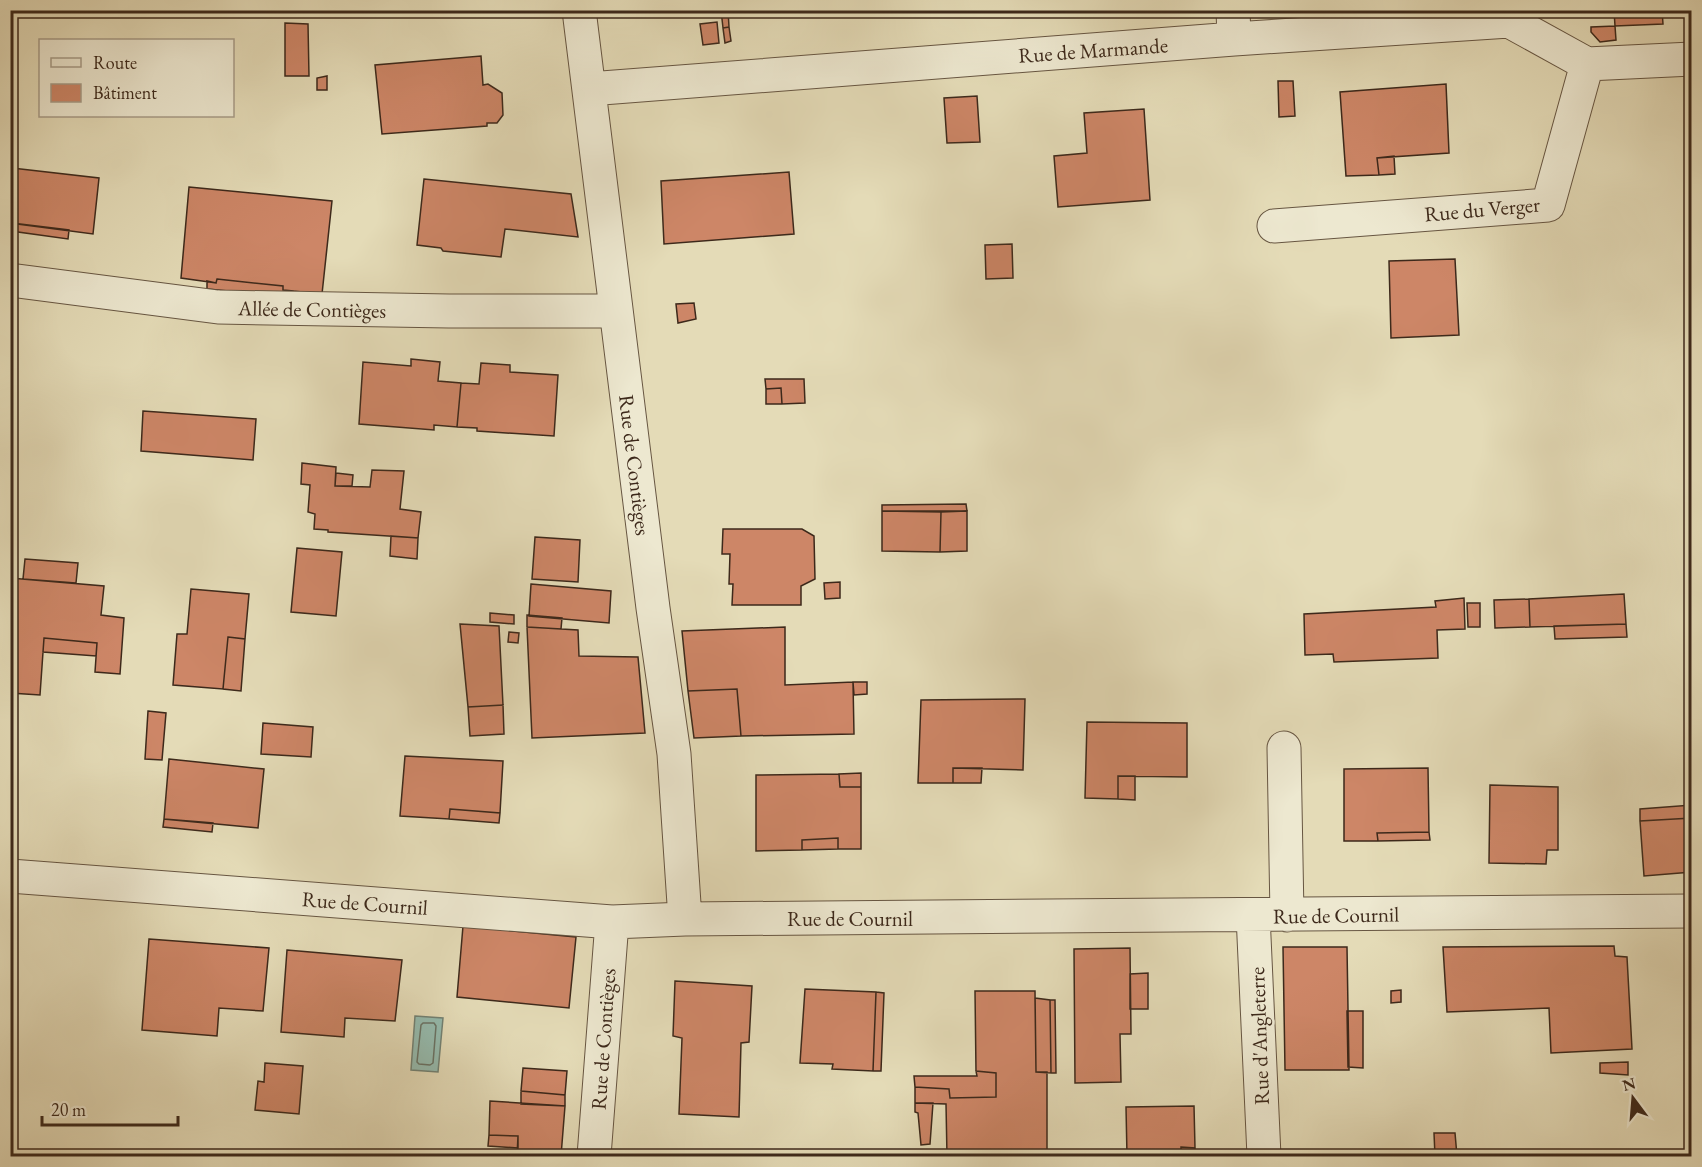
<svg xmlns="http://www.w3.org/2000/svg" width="1702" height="1167" viewBox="0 0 1702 1167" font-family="'EB Garamond',serif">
	<rect width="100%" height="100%" fill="#e4dbb7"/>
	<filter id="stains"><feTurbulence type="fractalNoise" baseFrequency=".00333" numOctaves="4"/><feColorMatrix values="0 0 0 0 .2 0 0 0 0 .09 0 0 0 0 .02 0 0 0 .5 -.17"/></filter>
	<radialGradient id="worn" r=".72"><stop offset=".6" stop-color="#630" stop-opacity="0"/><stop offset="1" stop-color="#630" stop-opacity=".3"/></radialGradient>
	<!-- water -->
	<path fill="#95bbae" stroke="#728173" stroke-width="1.5" d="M 415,1016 L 443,1018 L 438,1072 L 411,1070 Z"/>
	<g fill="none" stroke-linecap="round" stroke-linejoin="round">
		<!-- shore -->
		<path stroke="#697264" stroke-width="1.5" d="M 423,1023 L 434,1023 L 436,1026 L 433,1063 L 430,1065 L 419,1064 L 417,1062 L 421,1025 Z"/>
	</g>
	<!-- building -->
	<path fill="#cd8667" stroke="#3d291b" stroke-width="1.5" d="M 721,10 L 728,10 L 729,27 L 723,28 Z
		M 1614,10 L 1662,10 L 1663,24 L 1615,26 Z
		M 717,22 L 719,43 L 703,45 L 700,24 Z
		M 285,23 L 308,24 L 309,76 L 285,76 Z
		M 1615,26 L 1616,40 L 1600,42 L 1591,32 L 1591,27 Z
		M 729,27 L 731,41 L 725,43 L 723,28 Z
		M 481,56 L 483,85 L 488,84 L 502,93 L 503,115 L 497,123 L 487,123 L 487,126 L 382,134 L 375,65 Z
		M 327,76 L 327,90 L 317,90 L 317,78 Z
		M 1278,81 L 1293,81 L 1295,116 L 1279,117 Z
		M 1446,84 L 1449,153 L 1377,158 L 1379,175 L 1346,176 L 1340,92 Z
		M 977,96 L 980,142 L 947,143 L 944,98 Z
		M 1144,109 L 1150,200 L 1058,207 L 1054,156 L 1087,153 L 1084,113 Z
		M 1394,156 L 1395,174 L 1379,175 L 1377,158 Z
		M 12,168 L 99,178 L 93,234 L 10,223 Z
		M 789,172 L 794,234 L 664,244 L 661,181 Z
		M 424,179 L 571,194 L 578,237 L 505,229 L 501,257 L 443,251 L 441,248 L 417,245 Z
		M 189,187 L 332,201 L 322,294 L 283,290 L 283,286 L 217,279 L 216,283 L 181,278 Z
		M 12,223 L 69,230 L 68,239 L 11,231 Z
		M 1012,244 L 1013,278 L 986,279 L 985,245 Z
		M 1455,259 L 1459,335 L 1391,338 L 1389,261 Z
		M 217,279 L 283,286 L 283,290 L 293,291 L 292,297 L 207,289 L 207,281 L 216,283 Z
		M 694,303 L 696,319 L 678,323 L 676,304 Z
		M 411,359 L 440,362 L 438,381 L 461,383 L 457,427 L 434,425 L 434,430 L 359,424 L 363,362 L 411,366 Z
		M 481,363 L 510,365 L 510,372 L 558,375 L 554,436 L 477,431 L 477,428 L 457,427 L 461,383 L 479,384 Z
		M 765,379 L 804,379 L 805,403 L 782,404 L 781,388 L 766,389 Z
		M 781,388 L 782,404 L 766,404 L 766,389 Z
		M 143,411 L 256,419 L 253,460 L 141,451 Z
		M 302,463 L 336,467 L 335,486 L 370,487 L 372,470 L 404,471 L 400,509 L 421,512 L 418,538 L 328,532 L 328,530 L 314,529 L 315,514 L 308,512 L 310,485 L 301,484 Z
		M 336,473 L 353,475 L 352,486 L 335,486 Z
		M 966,504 L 967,511 L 882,511 L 882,505 Z
		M 882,511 L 941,512 L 940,552 L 882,551 Z
		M 967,511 L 967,551 L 940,552 L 941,512 Z
		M 723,529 L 802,529 L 814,536 L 815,579 L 801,586 L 801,605 L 732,605 L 733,584 L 729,584 L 730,554 L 722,554 Z
		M 391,536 L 418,538 L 417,559 L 390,556 Z
		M 535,537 L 580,540 L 578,582 L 532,579 Z
		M 297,548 L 342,552 L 336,616 L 291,612 Z
		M 25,559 L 78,563 L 76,583 L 23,579 Z
		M 10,578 L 104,586 L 101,615 L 124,618 L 120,674 L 95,672 L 97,643 L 44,638 L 40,695 L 10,693 Z
		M 840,582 L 840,598 L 825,599 L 824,583 Z
		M 531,584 L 611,591 L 609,623 L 529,616 Z
		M 191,589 L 249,594 L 245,639 L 228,637 L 223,689 L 173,685 L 177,634 L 187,634 Z
		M 1624,594 L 1626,624 L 1530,627 L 1529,599 Z
		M 1464,598 L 1465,629 L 1437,630 L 1438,658 L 1334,662 L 1333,654 L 1305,655 L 1304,614 L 1436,607 L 1435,601 Z
		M 1529,599 L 1530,627 L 1495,628 L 1494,600 Z
		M 1467,603 L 1480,603 L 1480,627 L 1468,627 Z
		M 490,613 L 514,615 L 514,624 L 490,622 Z
		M 527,615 L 562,618 L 561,629 L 527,627 Z
		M 460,624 L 499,626 L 503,705 L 468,707 Z
		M 1626,624 L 1627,637 L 1555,639 L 1554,626 Z
		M 527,627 L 578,630 L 579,656 L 638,657 L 645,733 L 532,738 Z
		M 785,627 L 785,685 L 853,682 L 854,734 L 741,736 L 737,689 L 688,691 L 682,631 Z
		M 509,632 L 519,633 L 518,643 L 508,642 Z
		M 228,637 L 245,639 L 241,691 L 223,689 Z
		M 44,638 L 97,643 L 96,656 L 43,652 Z
		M 853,682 L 867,682 L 867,694 L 854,695 Z
		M 737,689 L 741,736 L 694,738 L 688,691 Z
		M 1025,699 L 1023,770 L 953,768 L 953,783 L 918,783 L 921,700 Z
		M 503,705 L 504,734 L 470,736 L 468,707 Z
		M 148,711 L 166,713 L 162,760 L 145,759 Z
		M 1087,722 L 1187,723 L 1187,777 L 1118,776 L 1118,799 L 1085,798 Z
		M 263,723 L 313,727 L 311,757 L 261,754 Z
		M 405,756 L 503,761 L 500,813 L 450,809 L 449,819 L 400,816 Z
		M 169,759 L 264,769 L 258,828 L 164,819 Z
		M 953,768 L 982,768 L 981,783 L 953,783 Z
		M 1428,768 L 1429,832 L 1377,833 L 1378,841 L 1344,841 L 1344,769 Z
		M 861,773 L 861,787 L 840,787 L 839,774 Z
		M 839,774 L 840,787 L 861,787 L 861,849 L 838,849 L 838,838 L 802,840 L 802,850 L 756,851 L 756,775 Z
		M 1118,776 L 1135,776 L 1135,800 L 1118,799 Z
		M 1490,785 L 1558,787 L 1558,850 L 1547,850 L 1546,864 L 1489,863 Z
		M 1692,805 L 1692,818 L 1640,821 L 1640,809 Z
		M 450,809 L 500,813 L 499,823 L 449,819 Z
		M 1692,818 L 1692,872 L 1644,876 L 1640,821 Z
		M 164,819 L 213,823 L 212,832 L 163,827 Z
		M 1429,832 L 1430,840 L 1378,841 L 1377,833 Z
		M 838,838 L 838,849 L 802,850 L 802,840 Z
		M 463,926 L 576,937 L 569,1008 L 457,997 Z
		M 149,939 L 269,948 L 263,1011 L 219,1008 L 217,1036 L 142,1030 Z
		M 1614,946 L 1615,956 L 1627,957 L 1632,1049 L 1551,1053 L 1549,1008 L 1447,1012 L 1443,947 Z
		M 1283,947 L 1347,947 L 1349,1070 L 1285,1070 Z
		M 1130,948 L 1131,1034 L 1120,1034 L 1121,1082 L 1075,1083 L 1074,949 Z
		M 287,950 L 402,960 L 395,1021 L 345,1018 L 344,1037 L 281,1032 Z
		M 1148,973 L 1148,1009 L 1130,1009 L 1130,974 Z
		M 675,981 L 752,986 L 749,1042 L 741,1043 L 739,1117 L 679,1114 L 682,1038 L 673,1036 Z
		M 805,989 L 876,992 L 873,1071 L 832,1069 L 833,1064 L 800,1063 Z
		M 1401,990 L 1401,1002 L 1391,1003 L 1391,991 Z
		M 975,991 L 1035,991 L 1036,1072 L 1047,1072 L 1047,1156 L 947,1156 L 946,1104 L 915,1103 L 915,1087 L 949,1089 L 950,1098 L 996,1097 L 996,1073 L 976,1071 Z
		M 876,992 L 884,993 L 881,1071 L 873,1071 Z
		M 1035,998 L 1050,1000 L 1051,1073 L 1036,1072 Z
		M 1050,1000 L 1055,1000 L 1056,1073 L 1051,1073 Z
		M 1347,1011 L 1363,1011 L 1363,1068 L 1348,1067 Z
		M 1628,1062 L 1628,1075 L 1600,1073 L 1600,1063 Z
		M 265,1063 L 303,1066 L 299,1114 L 255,1110 L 258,1081 L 264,1082 Z
		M 523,1068 L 567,1071 L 565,1095 L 521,1091 Z
		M 976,1071 L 996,1073 L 996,1097 L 950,1098 L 949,1089 L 915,1087 L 914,1076 L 977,1076 Z
		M 521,1091 L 565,1095 L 565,1106 L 521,1104 Z
		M 490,1101 L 565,1106 L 561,1156 L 517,1156 L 518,1136 L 489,1135 Z
		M 915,1103 L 933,1103 L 930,1144 L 921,1145 L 918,1113 L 915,1112 Z
		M 1194,1106 L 1195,1148 L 1181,1147 L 1181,1156 L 1127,1156 L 1126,1107 Z
		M 1434,1133 L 1455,1133 L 1457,1156 L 1435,1156 Z
		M 489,1135 L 518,1136 L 518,1148 L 488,1146 Z
		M 1181,1147 L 1195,1148 L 1195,1156 L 1181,1156 Z"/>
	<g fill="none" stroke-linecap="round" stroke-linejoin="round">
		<defs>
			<path id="minor" d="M 579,10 L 653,608 L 674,754 L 685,919
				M 1233,10 L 1234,39
				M 589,89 L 1234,39 L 1509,21 L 1587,64
				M 1274,226 L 1548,205 L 1587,64 L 1692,59
				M 10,280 L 218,307 L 449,311 L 616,311
				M 1284,748 L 1287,915
				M 10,876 L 612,922 L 685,919 L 1692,911
				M 1253,915 L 1264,1156
				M 594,1156 L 612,922"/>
		</defs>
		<!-- minor casing -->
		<use href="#minor" stroke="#675642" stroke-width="35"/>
		<!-- minor -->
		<use href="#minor" stroke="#ede8d0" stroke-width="33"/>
	</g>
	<g text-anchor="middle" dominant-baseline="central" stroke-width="5" stroke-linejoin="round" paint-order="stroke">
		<!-- street labels -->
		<g font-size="21" fill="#3d291b" stroke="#ede8d0">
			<text transform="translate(1093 50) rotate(-4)">Rue de Marmande</text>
			<text transform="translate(1482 209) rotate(-5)">Rue du Verger</text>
			<text transform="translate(312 309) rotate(1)">Allée de Contièges</text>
			<text transform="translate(635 465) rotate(83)">Rue de Contièges</text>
			<text transform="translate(365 903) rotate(4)">Rue de Cournil</text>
			<text transform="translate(1336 915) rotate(-1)">Rue de Cournil</text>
			<text x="850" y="918">Rue de Cournil</text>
			<text transform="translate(1259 1036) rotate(-92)">Rue d'Angleterre</text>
			<text transform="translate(603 1039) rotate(-86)">Rue de Contièges</text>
		</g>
	</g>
	<!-- margin -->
	<rect width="1702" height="1167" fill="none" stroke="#e4dbb7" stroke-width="36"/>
	<rect x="12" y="12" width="1678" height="1143" fill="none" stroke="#3d291b" stroke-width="3"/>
	<rect x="18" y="18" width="1666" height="1131" fill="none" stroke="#3d291b" stroke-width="1.5"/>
	<!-- legend -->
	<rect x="39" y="39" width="195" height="78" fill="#ede8d0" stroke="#a79c88" stroke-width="1.5"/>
	<rect x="51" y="58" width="30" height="9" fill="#ede8d0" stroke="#a79c88" stroke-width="1.5"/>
	<text x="93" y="69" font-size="18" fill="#3d291b">Route</text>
	<rect x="51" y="84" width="30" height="18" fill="#cd8667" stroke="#a79c88" stroke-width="1.5"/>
	<text x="93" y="99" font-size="18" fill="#3d291b">Bâtiment</text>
	<!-- north arrow -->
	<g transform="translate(1633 1098) rotate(344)" stroke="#ede8d0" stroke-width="4.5" paint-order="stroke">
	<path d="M0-4.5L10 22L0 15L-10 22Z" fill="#3d291b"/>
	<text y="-9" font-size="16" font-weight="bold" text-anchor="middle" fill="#3d291b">N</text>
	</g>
	<!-- scale -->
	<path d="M42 1116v9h136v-9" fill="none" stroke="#3d291b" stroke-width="3"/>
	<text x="51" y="1116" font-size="18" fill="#3d291b" stroke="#ede8d0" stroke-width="4.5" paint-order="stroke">20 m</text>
	<rect width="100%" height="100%" filter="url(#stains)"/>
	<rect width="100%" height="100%" fill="url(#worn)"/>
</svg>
